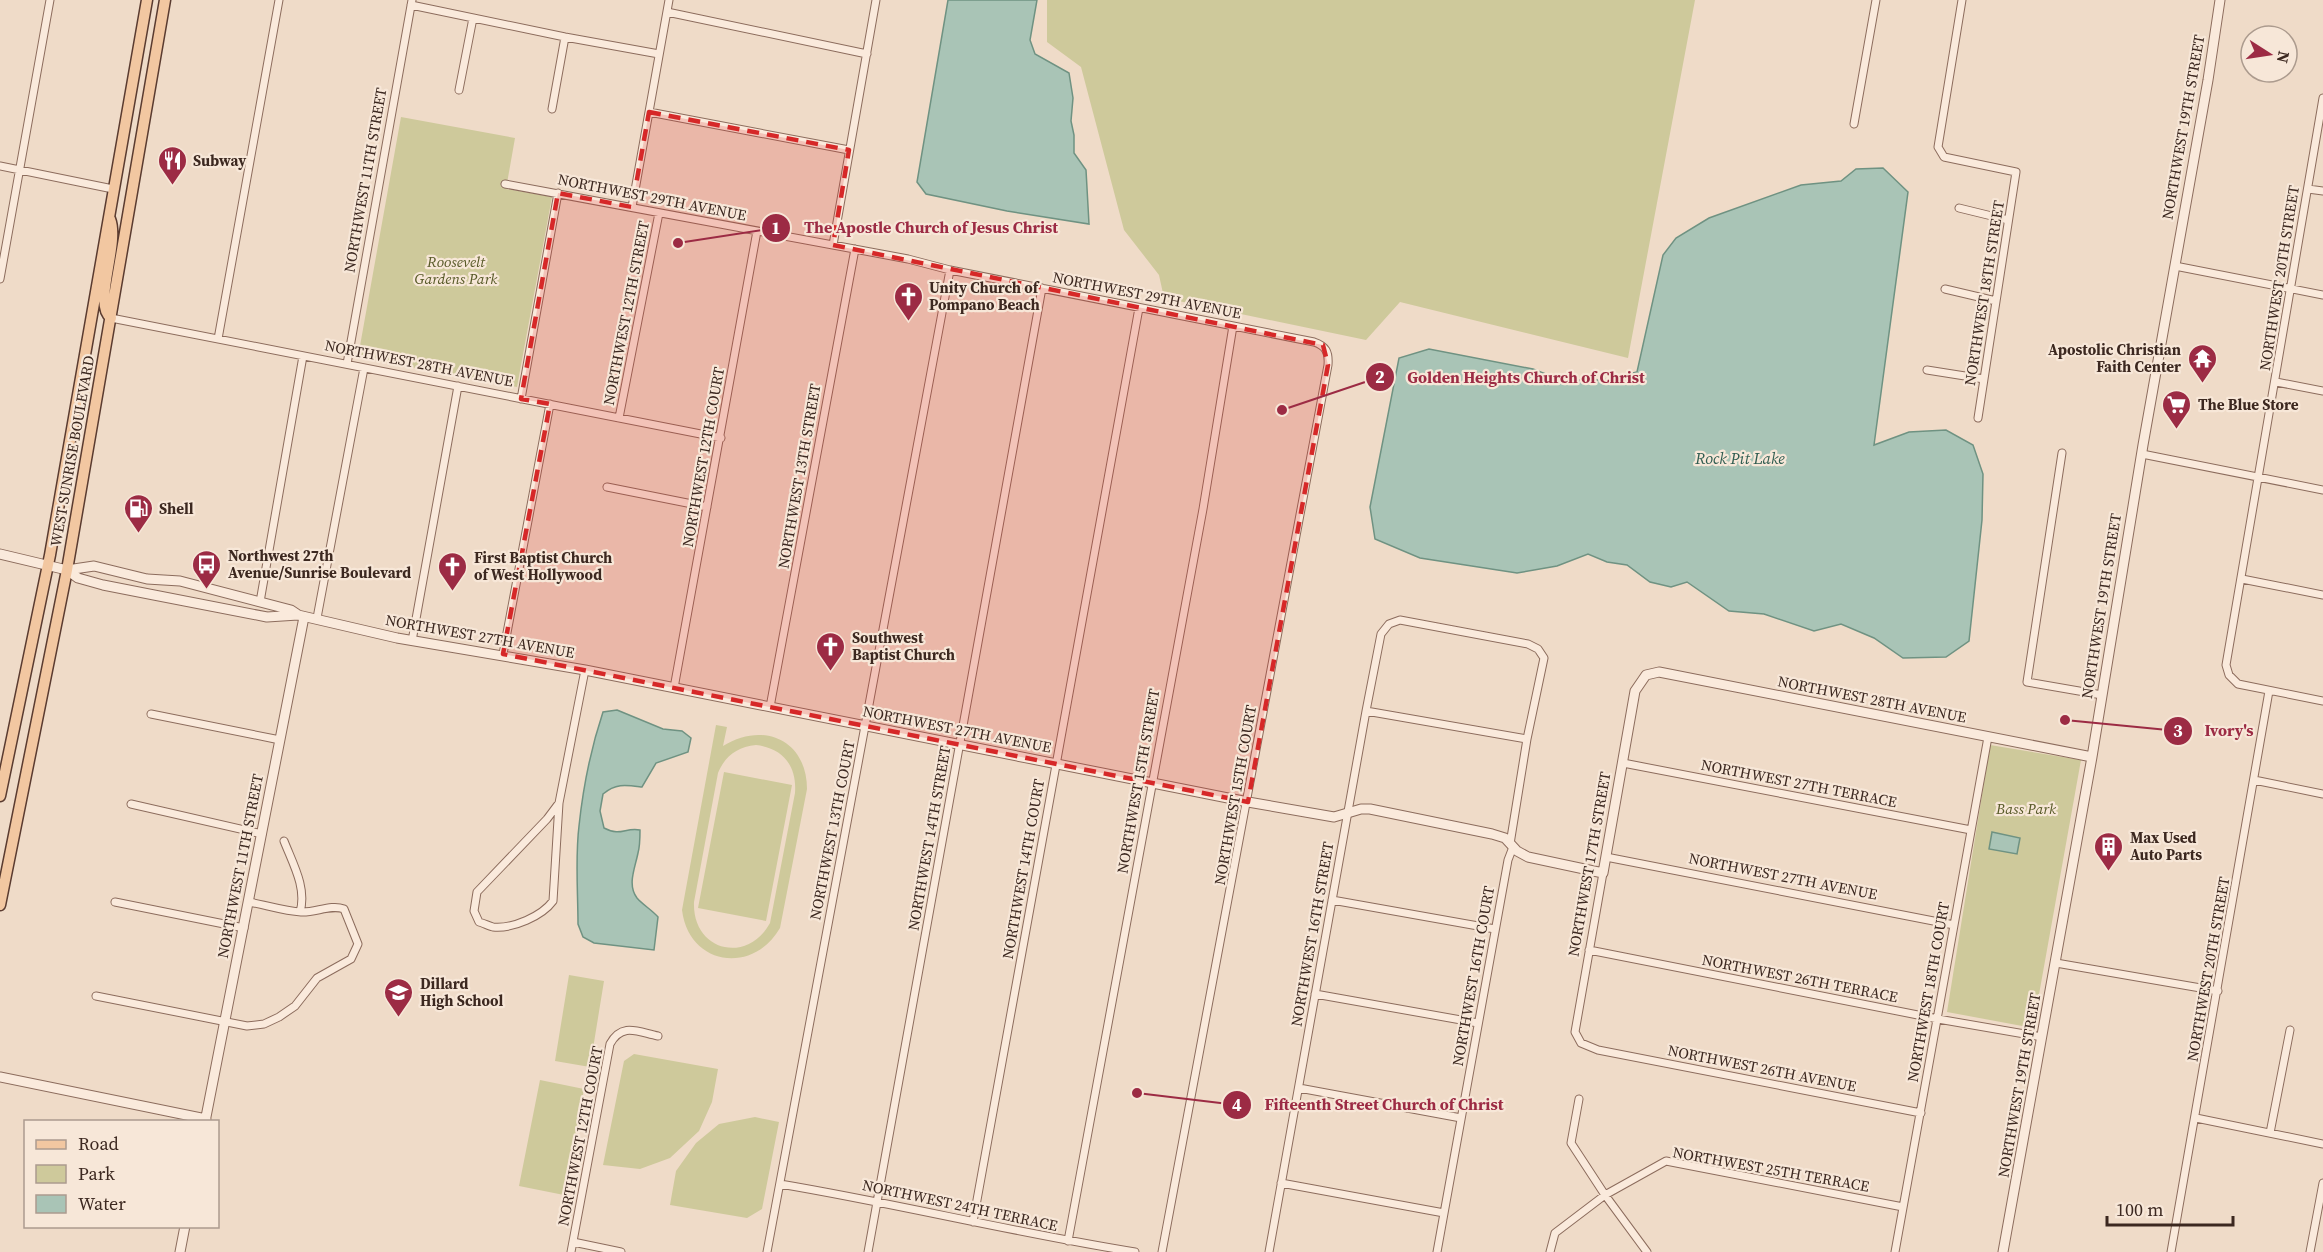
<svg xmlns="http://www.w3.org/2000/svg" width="2323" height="1252" viewBox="0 0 2323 1252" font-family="'Source Serif 4',serif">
	<rect width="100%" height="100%" fill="#efdbc8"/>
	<!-- green -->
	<path fill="#cec99b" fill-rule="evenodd" d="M 1047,0 L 1695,0 L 1628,358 L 1400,302 L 1366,340 L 1164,298 L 1159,275 L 1124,230 L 1081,67 L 1047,42 Z
		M 401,117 L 515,138 L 506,189 L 552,197 L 517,387 L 358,357 Z
		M 716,725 L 727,727 L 723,746 C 763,721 807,740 807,789 L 780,928 C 753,975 689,966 682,910 ZM 756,745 C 783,748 797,766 795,793 L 770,923 C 747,965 692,951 694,902 L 718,773 C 725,756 737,747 756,745 Z
		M 1990,745 L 2081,760 L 2033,1028 L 1947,1012 Z
		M 724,772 L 792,785 L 766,921 L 698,908 Z
		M 569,975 L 604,981 L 590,1067 L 555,1061 Z
		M 634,1054 L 718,1069 L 712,1102 L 699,1131 L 670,1158 L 640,1169 L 603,1165 L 624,1061 Z
		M 540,1080 L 584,1089 L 564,1195 L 519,1186 Z
		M 755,1117 L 779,1122 L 762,1209 L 747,1218 L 670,1205 L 676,1171 L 696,1143 L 719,1124 Z"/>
	<!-- water -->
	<path fill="#a9c4b6" stroke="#6f9282" stroke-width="1.5" d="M 948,0 L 1037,0 L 1030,40 L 1035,54 L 1069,73 L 1073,98 L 1071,121 L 1074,135 L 1074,153 L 1086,170 L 1089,224 L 1007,211 L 926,194 L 917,182 Z
		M 1883,168 L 1908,192 L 1874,445 L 1909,432 L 1946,430 L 1973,445 L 1983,474 L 1982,520 L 1969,641 L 1946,657 L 1903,658 L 1874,638 L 1841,624 L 1814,631 L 1764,614 L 1729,611 L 1687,582 L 1671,587 L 1650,582 L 1627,565 L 1607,562 L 1588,554 L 1557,566 L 1517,573 L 1420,558 L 1375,539 L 1370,507 L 1399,358 L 1429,349 L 1533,369 L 1561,380 L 1604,380 L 1637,372 L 1663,255 L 1676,238 L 1709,218 L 1801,185 L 1841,181 L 1856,169 Z
		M 617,710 L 663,729 L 682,731 L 691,738 L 688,752 L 656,763 L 642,787 C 626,785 616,783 603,794 L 600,811 L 604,828 C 621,837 625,827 640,830 C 640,837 640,846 638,853 C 635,868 627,885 637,898 C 643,905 652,910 658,917 L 654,950 L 594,943 L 583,937 L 578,924 C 578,892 575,858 579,826 C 583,788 591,748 603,712 Z
		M 1992,832 L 2020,838 L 2017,854 L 1989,849 Z"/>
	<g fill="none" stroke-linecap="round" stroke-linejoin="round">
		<defs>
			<path id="minor" d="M 1962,0 L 1938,147 L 1944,157 L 2016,172 L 1978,418
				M 411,5 L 565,37 L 659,54
				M 667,12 L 867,54
				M 459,90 L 473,18
				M 2323,98 L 2226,665 L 2229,675 L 2238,684 L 2323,701
				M 552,109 L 565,37
				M 649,112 L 849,150
				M 1854,124 L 1876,0
				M 0,166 L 113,189
				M 505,184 L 908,259 L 950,270 L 1314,342 C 1326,346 1329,352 1328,365 L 1162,1252
				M 2308,189 L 2323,191
				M 632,207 L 669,0
				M 1959,208 L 2008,220
				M 833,245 L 876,0
				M 2175,266 L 2323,295
				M 0,279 L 50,0
				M 1945,289 L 1996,301
				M 111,318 L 721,438
				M 218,339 L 279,0
				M 347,364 L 412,0
				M 1927,370 L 1984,379
				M 2276,382 L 2323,391
				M 521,399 L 558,193
				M 619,418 L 659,213
				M 2062,453 L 2027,682 L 2102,695
				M 2142,454 L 2323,490
				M 607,487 L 707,507
				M 2242,579 L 2323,595
				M 260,602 L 303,356
				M 317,618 L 364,368
				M 412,641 L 458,386
				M 503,654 L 550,404
				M 674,688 L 757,231
				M 770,707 L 855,249
				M 1366,711 L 1527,739
				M 151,714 L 280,740
				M 1623,763 L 1971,830
				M 2254,780 L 2323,794
				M 559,803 L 547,819 L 477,892 L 474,911 L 479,922 C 483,923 489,926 493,927 C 513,929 542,916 553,901 L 559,803 L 585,670
				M 131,804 L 262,834
				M 284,841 C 293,864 307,888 300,912
				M 1606,857 L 1954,925
				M 1603,873 L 1575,1032 L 1581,1043 L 1598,1050 L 1921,1113
				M 1332,900 L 1495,929
				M 115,902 L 244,928
				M 1589,950 L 1938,1019 L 2042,1037
				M 2056,963 L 2218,991
				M 1315,994 L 1478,1023
				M 96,996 L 247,1026 L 264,1024 L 279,1017 L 295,1006 L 317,978 L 351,959 L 358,944 L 344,909 C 331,904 315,913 301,912 C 284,911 266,905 249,902
				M 1299,1088 L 1461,1118
				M 1579,1099 L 1571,1143 L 1605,1195 L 1647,1252
				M 2196,1118 L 2323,1144
				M 2270,1133 L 2290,1030
				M 1281,1183 L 1444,1213
				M 780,1184 C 899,1204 1016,1233 1135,1252
				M 973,1222 L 1139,308
				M 1068,1241 L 1203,509 L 1233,326
				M 573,1242 L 621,1252
				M 571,1252 L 610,1044 C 622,1022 638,1032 658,1036
				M 767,1252 L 950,270
				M 868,1252 L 1042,288
				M 1269,1252 L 1366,711 L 1381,634 L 1389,624 L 1400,620 L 1528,644 L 1538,649 L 1544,658 L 1527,739 L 1510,844
				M 1437,1252 L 1508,860 L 1513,847
				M 1550,1252 L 1555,1233 L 1605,1195 L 1666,1161 L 1903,1207
				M 1895,1252 L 1988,737
				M 2171,1252 L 2269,691
				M 2310,1252 L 2323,1183"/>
			<path id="tertiary" d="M 0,554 L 67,570 L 78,578 L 103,585 L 154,595 L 267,617 L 298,615 L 397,638 L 585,670 L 1248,802 L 1334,817 L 1361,809 L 1370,809 L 1492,834 L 1505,838 L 1517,851 L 1528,857 L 1603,873 L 1635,691 L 1646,675 L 1659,672 L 2092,757
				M 67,570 L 94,566 L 147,579 L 180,581 L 291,610 L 297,614
				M 0,1077 L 206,1119
				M 205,1122 L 304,617
				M 180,1252 L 185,1226
				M 2003,1252 L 2092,757 L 2143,445 L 2208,80 L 2220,0"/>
			<path id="primary" d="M 110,219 C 120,244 92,304 111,318
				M 0,796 L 50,555 L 147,0
				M 0,905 L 67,570 L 165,0"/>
		</defs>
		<!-- minor casing -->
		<use href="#minor" stroke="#8c6c5d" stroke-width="9"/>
		<!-- tertiary casing -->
		<use href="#tertiary" stroke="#8c6c5d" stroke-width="11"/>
		<!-- primary casing -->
		<use href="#primary" stroke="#5a3b30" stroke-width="13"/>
		<!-- minor -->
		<use href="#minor" stroke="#faeadc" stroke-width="7"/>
		<!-- tertiary -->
		<use href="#tertiary" stroke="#faeadc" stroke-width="9"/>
		<!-- primary -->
		<use href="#primary" stroke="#f2c7a1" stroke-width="10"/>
	</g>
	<!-- marked area -->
	<path fill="#d62828" fill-opacity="0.2" stroke="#d62828" stroke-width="4.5" stroke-dasharray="12 8" stroke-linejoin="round" d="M 649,112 L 849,150 L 833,245 L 1323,345 L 1328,365 L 1248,802 L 503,654 L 550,404 L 521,399 L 558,193 L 632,207 Z"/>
	<!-- icons -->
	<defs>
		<symbol id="restaurant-pin" viewBox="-11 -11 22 30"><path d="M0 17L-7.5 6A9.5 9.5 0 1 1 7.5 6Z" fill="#9c2b44" stroke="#f7e7d8"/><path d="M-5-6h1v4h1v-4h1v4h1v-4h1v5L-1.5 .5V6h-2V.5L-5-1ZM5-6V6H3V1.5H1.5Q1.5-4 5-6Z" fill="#fff"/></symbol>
		<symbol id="church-pin" viewBox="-11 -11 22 30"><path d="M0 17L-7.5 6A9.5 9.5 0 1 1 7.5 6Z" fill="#9c2b44" stroke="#f7e7d8"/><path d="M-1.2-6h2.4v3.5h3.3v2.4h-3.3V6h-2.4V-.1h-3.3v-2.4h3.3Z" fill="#fff"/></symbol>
		<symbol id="temple-pin" viewBox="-11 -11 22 30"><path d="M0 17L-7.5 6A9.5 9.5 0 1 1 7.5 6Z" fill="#9c2b44" stroke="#f7e7d8"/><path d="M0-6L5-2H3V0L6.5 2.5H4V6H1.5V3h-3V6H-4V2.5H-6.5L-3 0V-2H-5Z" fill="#fff"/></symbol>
		<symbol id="supermarket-pin" viewBox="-11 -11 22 30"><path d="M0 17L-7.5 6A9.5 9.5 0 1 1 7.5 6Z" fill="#9c2b44" stroke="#f7e7d8"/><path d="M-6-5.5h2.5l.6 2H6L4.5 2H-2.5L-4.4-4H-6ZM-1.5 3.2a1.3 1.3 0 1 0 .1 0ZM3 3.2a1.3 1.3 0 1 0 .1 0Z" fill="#fff"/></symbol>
		<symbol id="fuel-pin" viewBox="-11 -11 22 30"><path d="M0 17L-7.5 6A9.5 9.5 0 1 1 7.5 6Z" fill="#9c2b44" stroke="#f7e7d8"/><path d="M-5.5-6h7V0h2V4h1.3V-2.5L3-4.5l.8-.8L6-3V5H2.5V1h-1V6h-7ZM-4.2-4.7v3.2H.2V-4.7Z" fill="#fff"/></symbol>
		<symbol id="bus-pin" viewBox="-11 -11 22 30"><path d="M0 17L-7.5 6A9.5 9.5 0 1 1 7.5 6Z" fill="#9c2b44" stroke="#f7e7d8"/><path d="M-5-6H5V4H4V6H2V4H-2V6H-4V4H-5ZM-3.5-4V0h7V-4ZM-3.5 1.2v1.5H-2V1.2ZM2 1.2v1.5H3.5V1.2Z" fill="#fff"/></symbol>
		<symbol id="building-pin" viewBox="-11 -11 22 30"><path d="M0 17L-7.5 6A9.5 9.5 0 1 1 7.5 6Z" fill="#9c2b44" stroke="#f7e7d8"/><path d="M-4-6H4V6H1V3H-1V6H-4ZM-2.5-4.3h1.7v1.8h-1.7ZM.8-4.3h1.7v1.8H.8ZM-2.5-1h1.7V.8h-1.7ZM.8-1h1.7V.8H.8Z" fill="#fff"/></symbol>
		<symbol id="school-pin" viewBox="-11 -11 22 30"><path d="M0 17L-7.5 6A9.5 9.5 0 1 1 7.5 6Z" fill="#9c2b44" stroke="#f7e7d8"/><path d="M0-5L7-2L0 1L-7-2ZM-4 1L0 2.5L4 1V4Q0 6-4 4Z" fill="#fff"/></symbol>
	</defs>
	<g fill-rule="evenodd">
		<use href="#restaurant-pin" x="156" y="144" width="33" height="45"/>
		<use href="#church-pin" x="892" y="280" width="33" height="45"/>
		<use href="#temple-pin" x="2186" y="342" width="33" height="45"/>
		<use href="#supermarket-pin" x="2160" y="388" width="33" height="45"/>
		<use href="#fuel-pin" x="122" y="492" width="33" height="45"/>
		<use href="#bus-pin" x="190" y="548" width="33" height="45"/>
		<use href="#church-pin" x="436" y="550" width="33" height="45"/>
		<use href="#church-pin" x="814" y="630" width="33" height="45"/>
		<use href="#building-pin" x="2092" y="830" width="33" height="45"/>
		<use href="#school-pin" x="382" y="976" width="33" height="45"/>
	</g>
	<g text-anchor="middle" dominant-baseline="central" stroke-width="4.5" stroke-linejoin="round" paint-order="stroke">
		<!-- street labels -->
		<g font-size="15" fill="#3c2820" stroke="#f7e7d8">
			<text transform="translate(2183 127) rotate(-80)">NORTHWEST 19TH STREET</text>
			<text transform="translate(365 180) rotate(-80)">NORTHWEST 11TH STREET</text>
			<text transform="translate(652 197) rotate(11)">NORTHWEST 29TH AVENUE</text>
			<text transform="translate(2279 278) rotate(-81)">NORTHWEST 20TH STREET</text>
			<text transform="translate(1984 293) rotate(-81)">NORTHWEST 18TH STREET</text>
			<text transform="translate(1147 295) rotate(11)">NORTHWEST 29TH AVENUE</text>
			<text transform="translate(626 313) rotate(-79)">NORTHWEST 12TH STREET</text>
			<text transform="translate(419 363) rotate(11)">NORTHWEST 28TH AVENUE</text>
			<text transform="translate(72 451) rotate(-80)">WEST SUNRISE BOULEVARD</text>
			<text transform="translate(703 457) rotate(-80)">NORTHWEST 12TH COURT</text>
			<text transform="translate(799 476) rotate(-80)">NORTHWEST 13TH STREET</text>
			<text transform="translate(2101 606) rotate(-81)">NORTHWEST 19TH STREET</text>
			<text transform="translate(480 636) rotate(10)">NORTHWEST 27TH AVENUE</text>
			<text transform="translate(1872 699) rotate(11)">NORTHWEST 28TH AVENUE</text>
			<text transform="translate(957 729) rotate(11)">NORTHWEST 27TH AVENUE</text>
			<text transform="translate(1138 781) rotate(-80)">NORTHWEST 15TH STREET</text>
			<text transform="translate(1799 783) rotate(11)">NORTHWEST 27TH TERRACE</text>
			<text transform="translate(1235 795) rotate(-80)">NORTHWEST 15TH COURT</text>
			<text transform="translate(832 830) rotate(-79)">NORTHWEST 13TH COURT</text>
			<text transform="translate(929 838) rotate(-80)">NORTHWEST 14TH STREET</text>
			<text transform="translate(1589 864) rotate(-80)">NORTHWEST 17TH STREET</text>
			<text transform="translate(240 866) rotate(-79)">NORTHWEST 11TH STREET</text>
			<text transform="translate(1023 869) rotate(-80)">NORTHWEST 14TH COURT</text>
			<text transform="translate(1783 876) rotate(11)">NORTHWEST 27TH AVENUE</text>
			<text transform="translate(1312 934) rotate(-80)">NORTHWEST 16TH STREET</text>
			<text transform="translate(2208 969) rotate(-80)">NORTHWEST 20TH STREET</text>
			<text transform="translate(1473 976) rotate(-80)">NORTHWEST 16TH COURT</text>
			<text transform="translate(1800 978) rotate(11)">NORTHWEST 26TH TERRACE</text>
			<text transform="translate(1928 992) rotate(-80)">NORTHWEST 18TH COURT</text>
			<text transform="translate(1762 1068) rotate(11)">NORTHWEST 26TH AVENUE</text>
			<text transform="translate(2019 1085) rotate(-80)">NORTHWEST 19TH STREET</text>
			<text transform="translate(580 1136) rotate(-79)">NORTHWEST 12TH COURT</text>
			<text transform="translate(1771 1169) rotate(10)">NORTHWEST 25TH TERRACE</text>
			<text transform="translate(960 1205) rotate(12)">NORTHWEST 24TH TERRACE</text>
		</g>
		<!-- poi labels -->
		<g font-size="15" font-weight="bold" fill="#3c2820" stroke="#f7e7d8" text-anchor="start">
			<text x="193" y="160">Subway</text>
			<text x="929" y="287">Unity Church of<tspan x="929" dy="17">Pompano Beach</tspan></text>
			<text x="2181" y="349" text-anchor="end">Apostolic Christian<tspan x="2181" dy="17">Faith Center</tspan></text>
			<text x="2198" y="404">The Blue Store</text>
			<text x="159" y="508">Shell</text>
			<text x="228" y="555">Northwest 27th<tspan x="228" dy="17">Avenue/Sunrise Boulevard</tspan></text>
			<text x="474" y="557">First Baptist Church<tspan x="474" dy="17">of West Hollywood</tspan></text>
			<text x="852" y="637">Southwest<tspan x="852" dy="17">Baptist Church</tspan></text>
			<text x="2130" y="837">Max Used<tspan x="2130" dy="17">Auto Parts</tspan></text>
			<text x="420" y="983">Dillard<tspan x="420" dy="17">High School</tspan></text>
		</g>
		<!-- park labels -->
		<g font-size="15" font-style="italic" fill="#575927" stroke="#f7e7d8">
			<text x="456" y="261">Roosevelt<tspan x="456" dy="17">Gardens Park</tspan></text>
			<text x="2026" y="808">Bass Park</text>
		</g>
		<!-- water labels -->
		<g font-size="16" font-style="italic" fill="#2f5c50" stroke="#f7e7d8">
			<text x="1740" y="458">Rock Pit Lake</text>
		</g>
	</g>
	<!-- callouts -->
	<path fill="none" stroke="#9c2b44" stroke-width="2" d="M678 243L776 228M1282 410L1380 377M2065 720L2178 731M1137 1093L1237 1105"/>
	<g fill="#9c2b44" stroke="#f7e7d8" stroke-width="2">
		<circle cx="678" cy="243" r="6"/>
		<circle cx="1282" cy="410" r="6"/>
		<circle cx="2065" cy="720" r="6"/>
		<circle cx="1137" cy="1093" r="6"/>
		<circle cx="776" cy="228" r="15"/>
		<circle cx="1380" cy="377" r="15"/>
		<circle cx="2178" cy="731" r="15"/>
		<circle cx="1237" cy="1105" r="15"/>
	</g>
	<g font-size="18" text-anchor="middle" font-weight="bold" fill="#fff">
		<text x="776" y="234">1</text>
		<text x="1380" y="383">2</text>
		<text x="2178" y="737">3</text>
		<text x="1237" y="1111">4</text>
	</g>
	<g font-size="16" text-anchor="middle" font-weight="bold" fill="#9c2b44" stroke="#f7e7d8" stroke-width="4.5" stroke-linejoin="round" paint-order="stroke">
		<text x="931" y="233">The Apostle Church of Jesus Christ</text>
		<text x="1526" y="383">Golden Heights Church of Christ</text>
		<text x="2229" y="736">Ivory's</text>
		<text x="1384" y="1110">Fifteenth Street Church of Christ</text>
	</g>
	<!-- legend -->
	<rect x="24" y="1120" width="195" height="108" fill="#f7e7d8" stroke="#ac9b8e" stroke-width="1.5"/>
	<rect x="36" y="1140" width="30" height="9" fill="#f2c7a1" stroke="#ac9b8e" stroke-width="1.5"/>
	<text x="78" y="1150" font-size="18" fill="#3c2820">Road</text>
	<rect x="36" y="1165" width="30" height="18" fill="#cec99b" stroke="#ac9b8e" stroke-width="1.5"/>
	<text x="78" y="1180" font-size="18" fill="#3c2820">Park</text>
	<rect x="36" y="1195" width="30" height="18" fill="#a9c4b6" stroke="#ac9b8e" stroke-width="1.5"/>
	<text x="78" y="1210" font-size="18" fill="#3c2820">Water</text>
	<!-- north arrow -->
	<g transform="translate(2269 54) rotate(102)"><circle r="28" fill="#f7e7d8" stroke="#ac9b8e" stroke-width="1.5"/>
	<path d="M0-4.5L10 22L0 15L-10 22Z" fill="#9c2b44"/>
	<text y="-9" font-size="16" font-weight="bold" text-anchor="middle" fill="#3c2820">N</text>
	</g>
	<!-- scale -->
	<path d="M2107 1216v9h126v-9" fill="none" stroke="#3c2820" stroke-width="3"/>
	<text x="2116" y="1216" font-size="18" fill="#3c2820" stroke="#f7e7d8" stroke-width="4.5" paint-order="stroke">100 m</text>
</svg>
